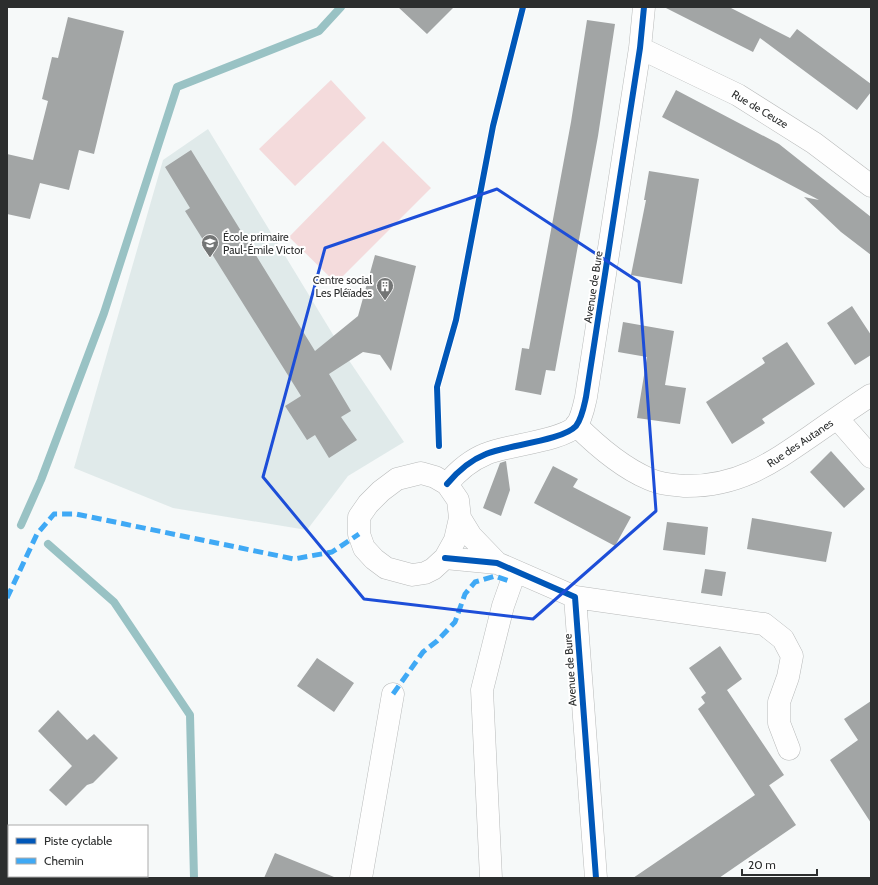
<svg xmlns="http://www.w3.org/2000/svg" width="878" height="885" viewBox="0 0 878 885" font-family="Cabin,sans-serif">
	<rect width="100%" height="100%" fill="#f6f9f9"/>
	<!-- built -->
	<path fill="#e0eaea" d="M 208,129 L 346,356 L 404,442 L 348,476 L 307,530 L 173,508 L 74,468 L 163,160 Z"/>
	<!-- green -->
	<path fill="#f4dbdc" d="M 331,80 L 366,118 L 295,186 L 259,149 Z
		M 383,141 L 431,188 L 336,283 L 289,237 Z"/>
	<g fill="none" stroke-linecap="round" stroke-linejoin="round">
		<!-- stream -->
		<path stroke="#99c2c4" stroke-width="8" d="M 21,525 L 41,480 L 104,313 L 177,87 L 319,31 L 341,7
			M 48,544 L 114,602 L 190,715 L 194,878"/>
	</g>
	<!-- building -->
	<path fill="#a2a5a5" d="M 398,7 L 454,7 L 427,34 Z
		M 664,7 L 729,7 L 790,38 L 797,29 L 871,84 L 871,92 L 857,110 L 760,38 L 753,52 Z
		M 68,17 L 124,31 L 94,154 L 79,150 L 69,190 L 40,183 L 30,219 L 7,214 L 7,154 L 33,160 L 48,101 L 42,99 L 52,57 L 58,58 Z
		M 587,20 L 615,24 L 598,136 L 555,371 L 546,370 L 541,395 L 515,390 L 522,348 L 529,349 L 571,122 Z
		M 676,90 L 779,144 L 871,217 L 871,255 L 841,232 L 804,197 L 819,200 L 662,117 Z
		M 191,150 L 315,351 L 358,316 L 375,255 L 416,266 L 391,371 L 380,355 L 363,352 L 329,374 L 351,411 L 341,417 L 357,440 L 329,458 L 315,435 L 307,440 L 285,406 L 301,396 L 185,211 L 190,208 L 165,167 Z
		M 649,171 L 699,179 L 682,284 L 631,275 L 646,200 L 644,200 Z
		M 852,306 L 871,335 L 871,355 L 855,365 L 827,323 Z
		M 623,322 L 674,331 L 665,385 L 686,388 L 680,424 L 637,418 L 647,357 L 618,352 Z
		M 787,342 L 815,384 L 762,419 L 765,423 L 732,444 L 706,402 L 765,363 L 762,358 Z
		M 831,451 L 865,489 L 844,508 L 810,472 Z
		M 506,461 L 510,490 L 501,516 L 483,508 L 500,463 Z
		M 553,466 L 578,479 L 573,487 L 631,517 L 615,546 L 534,503 Z
		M 752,518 L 832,532 L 826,562 L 747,549 Z
		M 667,522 L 708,527 L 705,555 L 663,550 Z
		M 705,569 L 726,572 L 722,596 L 701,593 Z
		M 720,646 L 742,679 L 727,690 L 784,775 L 761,791 L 769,785 L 796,825 L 719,878 L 633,878 L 755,795 L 698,709 L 705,703 L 701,697 L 706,693 L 689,668 Z
		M 317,658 L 354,683 L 334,712 L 297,686 Z
		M 871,701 L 871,823 L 830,760 L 858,740 L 844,719 Z
		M 58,710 L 87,740 L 94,734 L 118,758 L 93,783 L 87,785 L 66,806 L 49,790 L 72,766 L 38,731 Z
		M 275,853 L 334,877 L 334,878 L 264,878 Z"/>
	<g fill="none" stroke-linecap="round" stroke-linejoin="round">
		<defs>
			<path id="minor" d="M 640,48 L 738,95 L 814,143 L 871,186
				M 837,418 L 871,457
				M 576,425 C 597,446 621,467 649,479 C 660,484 672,485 684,486 C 737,487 769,465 811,436 C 831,422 851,408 871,395
				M 421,473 L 435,477 L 447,484 L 458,500 L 460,518 L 455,540 L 445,558 L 433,569 L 425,573 L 412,575 L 386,568 L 374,559 L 364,548 L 359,534 L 359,517 L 368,504 L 381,491 L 397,479 Z
				M 447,484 C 457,472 471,460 486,454 C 507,445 562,441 576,426 C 582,418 584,406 586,397 L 640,48 L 644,7
				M 460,518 L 471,536 L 497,563
				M 445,558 L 497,563 L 575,597 L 596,878
				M 575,597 L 764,624 L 783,639 L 792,656 L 788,677 L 779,702 L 779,723 L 789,749
				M 361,878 L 393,694
				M 491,878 L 482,690 L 503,606 L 515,572"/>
		</defs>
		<!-- minor casing -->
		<use href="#minor" stroke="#b8baba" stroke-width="23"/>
		<!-- minor -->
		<use href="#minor" stroke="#fefefe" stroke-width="22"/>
		<!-- quiet -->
		<path stroke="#3fa9f5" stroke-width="5" stroke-dasharray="10 5" stroke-linecap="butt" d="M 7,598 L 37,534 L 54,514 L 76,514 L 294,559 L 332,552 L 359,534
			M 393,694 L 423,652 L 437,641 L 455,622 L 465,594 L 475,582 L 495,576 L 512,582"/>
		<defs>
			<path id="cycleway" d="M 439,446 L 437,387 L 456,320 L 493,126 L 523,7
				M 447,484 C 457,472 471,460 486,454 C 507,445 562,441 576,426 C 582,418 584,406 586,397 L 640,48 L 644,7
				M 445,558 L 497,563 L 575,597 L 596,878"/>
		</defs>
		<!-- cycleway casing -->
		<use href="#cycleway" stroke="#fff" stroke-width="8"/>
		<!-- cycleway -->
		<use href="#cycleway" stroke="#0057b8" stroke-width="6"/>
	</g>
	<!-- marked area -->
	<path fill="none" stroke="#1d4ed8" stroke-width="3" stroke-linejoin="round" d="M 497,189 L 639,282 L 656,511 L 533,619 L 364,599 L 263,477 L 325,248 Z"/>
	<!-- icons -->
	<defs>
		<symbol id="school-pin" viewBox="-11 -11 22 30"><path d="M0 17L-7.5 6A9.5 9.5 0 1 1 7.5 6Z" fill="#737575" stroke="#fff"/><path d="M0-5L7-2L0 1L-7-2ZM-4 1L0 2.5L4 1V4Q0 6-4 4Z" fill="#fff"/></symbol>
		<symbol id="building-pin" viewBox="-11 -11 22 30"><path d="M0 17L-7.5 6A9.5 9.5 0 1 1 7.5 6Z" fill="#737575" stroke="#fff"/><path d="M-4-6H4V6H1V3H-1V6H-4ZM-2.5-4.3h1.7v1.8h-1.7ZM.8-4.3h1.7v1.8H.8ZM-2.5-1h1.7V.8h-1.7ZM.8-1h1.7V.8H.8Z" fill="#fff"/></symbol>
	</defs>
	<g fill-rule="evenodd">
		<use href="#school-pin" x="200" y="233" width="20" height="27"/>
		<use href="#building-pin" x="375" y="276" width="20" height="27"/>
	</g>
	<g text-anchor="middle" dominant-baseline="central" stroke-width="4" stroke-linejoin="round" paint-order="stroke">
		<!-- street labels -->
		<g font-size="11" fill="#2c2e2e" stroke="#fff">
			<text transform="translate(760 109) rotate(31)">Rue de Ceuze</text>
			<text transform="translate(593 287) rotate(-81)">Avenue de Bure</text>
			<text transform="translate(800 443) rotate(-34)">Rue des Autanes</text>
			<text transform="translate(570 670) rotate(-94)">Avenue de Bure</text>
		</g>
		<!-- poi labels -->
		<g font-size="11" fill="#2c2e2e" stroke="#fff" text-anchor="start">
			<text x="223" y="237">École primaire<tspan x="223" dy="13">Paul-Émile Victor</tspan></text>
			<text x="372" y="280" text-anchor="end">Centre social<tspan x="372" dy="13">Les Pléïades</tspan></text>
		</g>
	</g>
	<!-- border -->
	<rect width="878" height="885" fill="none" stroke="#2c2e2e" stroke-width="16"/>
	<!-- legend -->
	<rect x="8" y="825" width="140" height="52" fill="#ffffff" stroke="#ababab"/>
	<rect x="16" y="838" width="20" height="6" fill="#0057b8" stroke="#ababab"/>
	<text x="44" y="845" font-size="12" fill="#2c2e2e">Piste cyclable</text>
	<rect x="16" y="858" width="20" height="6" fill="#3fa9f5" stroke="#ababab"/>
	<text x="44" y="865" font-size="12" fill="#2c2e2e">Chemin</text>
	<!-- scale -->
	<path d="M742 869v6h75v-6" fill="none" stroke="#2c2e2e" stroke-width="2"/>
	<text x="748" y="869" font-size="12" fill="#2c2e2e" stroke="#ffffff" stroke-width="3" paint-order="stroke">20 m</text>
</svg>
